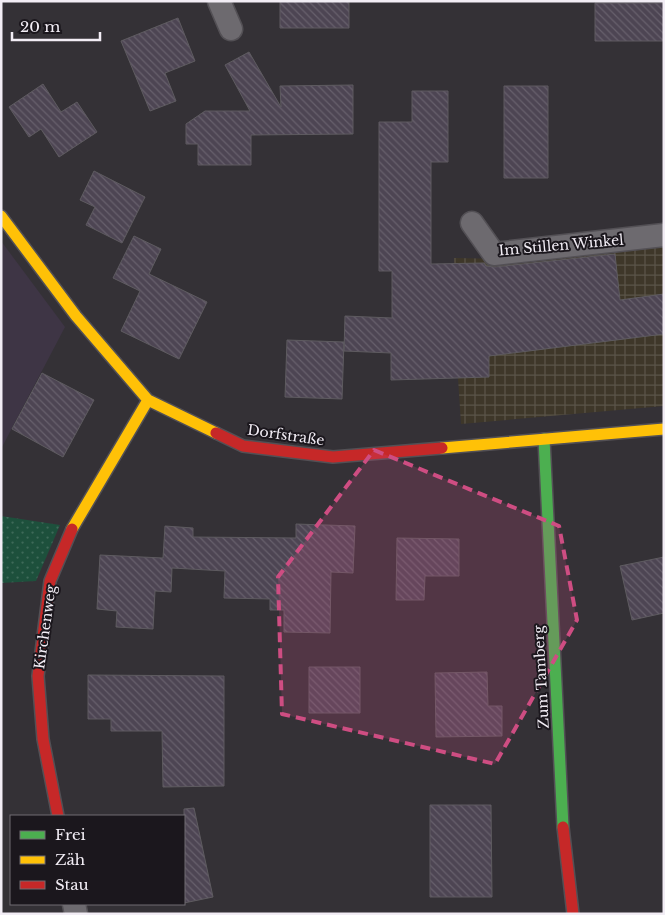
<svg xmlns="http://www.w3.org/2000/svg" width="665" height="915" viewBox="0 0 665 915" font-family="'Libre Baskerville',serif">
	<defs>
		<pattern id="industrial-grid" width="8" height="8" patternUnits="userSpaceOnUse" patternTransform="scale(1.25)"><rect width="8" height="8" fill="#3e3729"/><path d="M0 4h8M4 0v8" fill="none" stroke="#5a5449"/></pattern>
		<pattern id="grass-dots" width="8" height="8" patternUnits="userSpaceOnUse" patternTransform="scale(1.25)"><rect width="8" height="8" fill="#1d503c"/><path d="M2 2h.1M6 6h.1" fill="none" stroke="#3e6a59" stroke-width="1.8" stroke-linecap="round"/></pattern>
		<pattern id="building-back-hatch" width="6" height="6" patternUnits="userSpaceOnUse" patternTransform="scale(1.25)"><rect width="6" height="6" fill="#4d4553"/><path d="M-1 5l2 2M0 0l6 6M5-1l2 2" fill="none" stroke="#67606c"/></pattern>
	</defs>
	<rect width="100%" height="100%" fill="#343136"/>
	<!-- built -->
	<path fill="#3e3545" d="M 1,241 L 65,327 L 1,449 Z"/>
	<!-- industrial -->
	<path fill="url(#industrial-grid)" d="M 664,243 L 664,406 L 461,424 L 458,378 L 454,258 L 507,259 Z"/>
	<!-- grass -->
	<path fill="url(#grass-dots)" d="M 1,516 L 60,525 L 36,581 L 1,583 Z"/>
	<!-- building -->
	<path fill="url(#building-back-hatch)" stroke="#5e5b60" d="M 280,1 L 349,1 L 349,28 L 280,28 Z
		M 595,3 L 664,3 L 664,41 L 595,41 Z
		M 178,18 L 195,61 L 165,73 L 176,101 L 150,111 L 121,41 Z
		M 249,52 L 281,107 L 280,86 L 353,85 L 353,134 L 251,135 L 251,165 L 198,165 L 198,144 L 186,144 L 186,124 L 205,111 L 250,111 L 225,65 Z
		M 43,84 L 61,112 L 77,102 L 97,132 L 59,157 L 41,129 L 29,137 L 9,107 Z
		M 504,86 L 548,86 L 548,178 L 504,178 Z
		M 412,91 L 448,91 L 448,162 L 431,162 L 431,264 L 484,263 L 486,266 L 495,267 L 615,254 L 620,300 L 664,294 L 664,334 L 489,356 L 489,377 L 391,380 L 391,353 L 344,351 L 345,316 L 392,318 L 392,271 L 379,271 L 379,122 L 412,122 Z
		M 94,171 L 145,197 L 122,243 L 86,225 L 95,207 L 80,200 Z
		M 134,236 L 161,249 L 149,274 L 207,302 L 179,359 L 121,331 L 140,291 L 113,278 Z
		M 287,340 L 344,342 L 342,399 L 285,397 Z
		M 42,373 L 94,400 L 63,457 L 12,429 Z
		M 296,524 L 355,526 L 353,573 L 331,572 L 330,633 L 284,632 L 284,610 L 270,610 L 270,599 L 224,598 L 225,571 L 172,568 L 171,592 L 155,591 L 153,629 L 116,627 L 117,611 L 97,609 L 100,555 L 163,558 L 165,526 L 193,528 L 193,537 L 296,538 Z
		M 397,538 L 459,539 L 459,576 L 425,576 L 424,600 L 396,600 Z
		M 664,557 L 664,613 L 632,620 L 620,566 Z
		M 309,667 L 360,667 L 360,713 L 309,713 Z
		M 487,672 L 488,706 L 502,706 L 502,736 L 436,737 L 435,673 Z
		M 88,675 L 224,676 L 224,786 L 163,787 L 162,731 L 111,731 L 111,719 L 88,719 Z
		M 430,805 L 491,805 L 492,897 L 430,897 Z
		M 194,808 L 213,897 L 184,903 L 184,809 Z"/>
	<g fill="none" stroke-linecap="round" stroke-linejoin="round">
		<defs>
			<path id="street" d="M 219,1 L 231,29
				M 472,223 L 494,254 L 664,235
				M 74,904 L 76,914"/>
			<path id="fast" d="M 544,439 L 563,827"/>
			<path id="slow" d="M 1,216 L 76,316 L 148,400 L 216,433
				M 442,448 L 664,429
				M 72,529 L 148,400"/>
			<path id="jam" d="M 216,433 L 243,446 L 333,457 L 442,448
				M 58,816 L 43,739 L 38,676 L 50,581 L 72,529
				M 563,827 L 573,914"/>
		</defs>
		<!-- street casing -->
		<use href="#street" stroke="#535055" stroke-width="25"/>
		<!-- fast casing -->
		<use href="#fast" stroke="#535055" stroke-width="14"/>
		<!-- slow casing -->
		<use href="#slow" stroke="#535055" stroke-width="14"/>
		<!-- jam casing -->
		<use href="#jam" stroke="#535055" stroke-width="14"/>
		<!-- street -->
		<use href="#street" stroke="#6d6a6f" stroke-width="22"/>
		<!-- fast -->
		<use href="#fast" stroke="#4caf50" stroke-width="11"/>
		<!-- slow -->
		<use href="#slow" stroke="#ffc107" stroke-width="11"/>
		<!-- jam -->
		<use href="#jam" stroke="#c62828" stroke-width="11"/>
	</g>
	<!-- marked area -->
	<path fill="#ce4d82" fill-opacity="0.2" stroke="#ce4d82" stroke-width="4" stroke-dasharray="10 6" stroke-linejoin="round" d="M 374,450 L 559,526 L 577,620 L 495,764 L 282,714 L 278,577 Z"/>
	<g text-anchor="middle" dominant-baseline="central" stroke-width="4" stroke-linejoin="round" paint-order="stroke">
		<!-- street labels -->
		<g font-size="14" fill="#f2edf5" stroke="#1b171d">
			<text transform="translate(561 245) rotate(-5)">Im Stillen Winkel</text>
			<text transform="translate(286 435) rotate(8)">Dorfstraße</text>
			<text transform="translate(45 627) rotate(-82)">Kirchenweg</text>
			<text transform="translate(541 677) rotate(-93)">Zum Tamberg</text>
		</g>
	</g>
	<!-- border -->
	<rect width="665" height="915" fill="none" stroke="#f2edf5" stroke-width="5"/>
	<!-- legend -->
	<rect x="10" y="815" width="175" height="90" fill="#1b171d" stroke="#716d73"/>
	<rect x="20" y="831" width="25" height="8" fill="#4caf50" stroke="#716d73"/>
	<text x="55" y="840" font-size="15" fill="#f2edf5">Frei</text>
	<rect x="20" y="856" width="25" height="8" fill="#ffc107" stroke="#716d73"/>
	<text x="55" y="865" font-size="15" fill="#f2edf5">Zäh</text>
	<rect x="20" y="881" width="25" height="8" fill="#c62828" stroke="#716d73"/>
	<text x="55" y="890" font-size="15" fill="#f2edf5">Stau</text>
	<!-- scale -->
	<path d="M12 32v8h88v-8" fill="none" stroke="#f2edf5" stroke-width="2.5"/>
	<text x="20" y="32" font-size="15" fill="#f2edf5" stroke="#1b171d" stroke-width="4" paint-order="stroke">20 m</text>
</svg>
